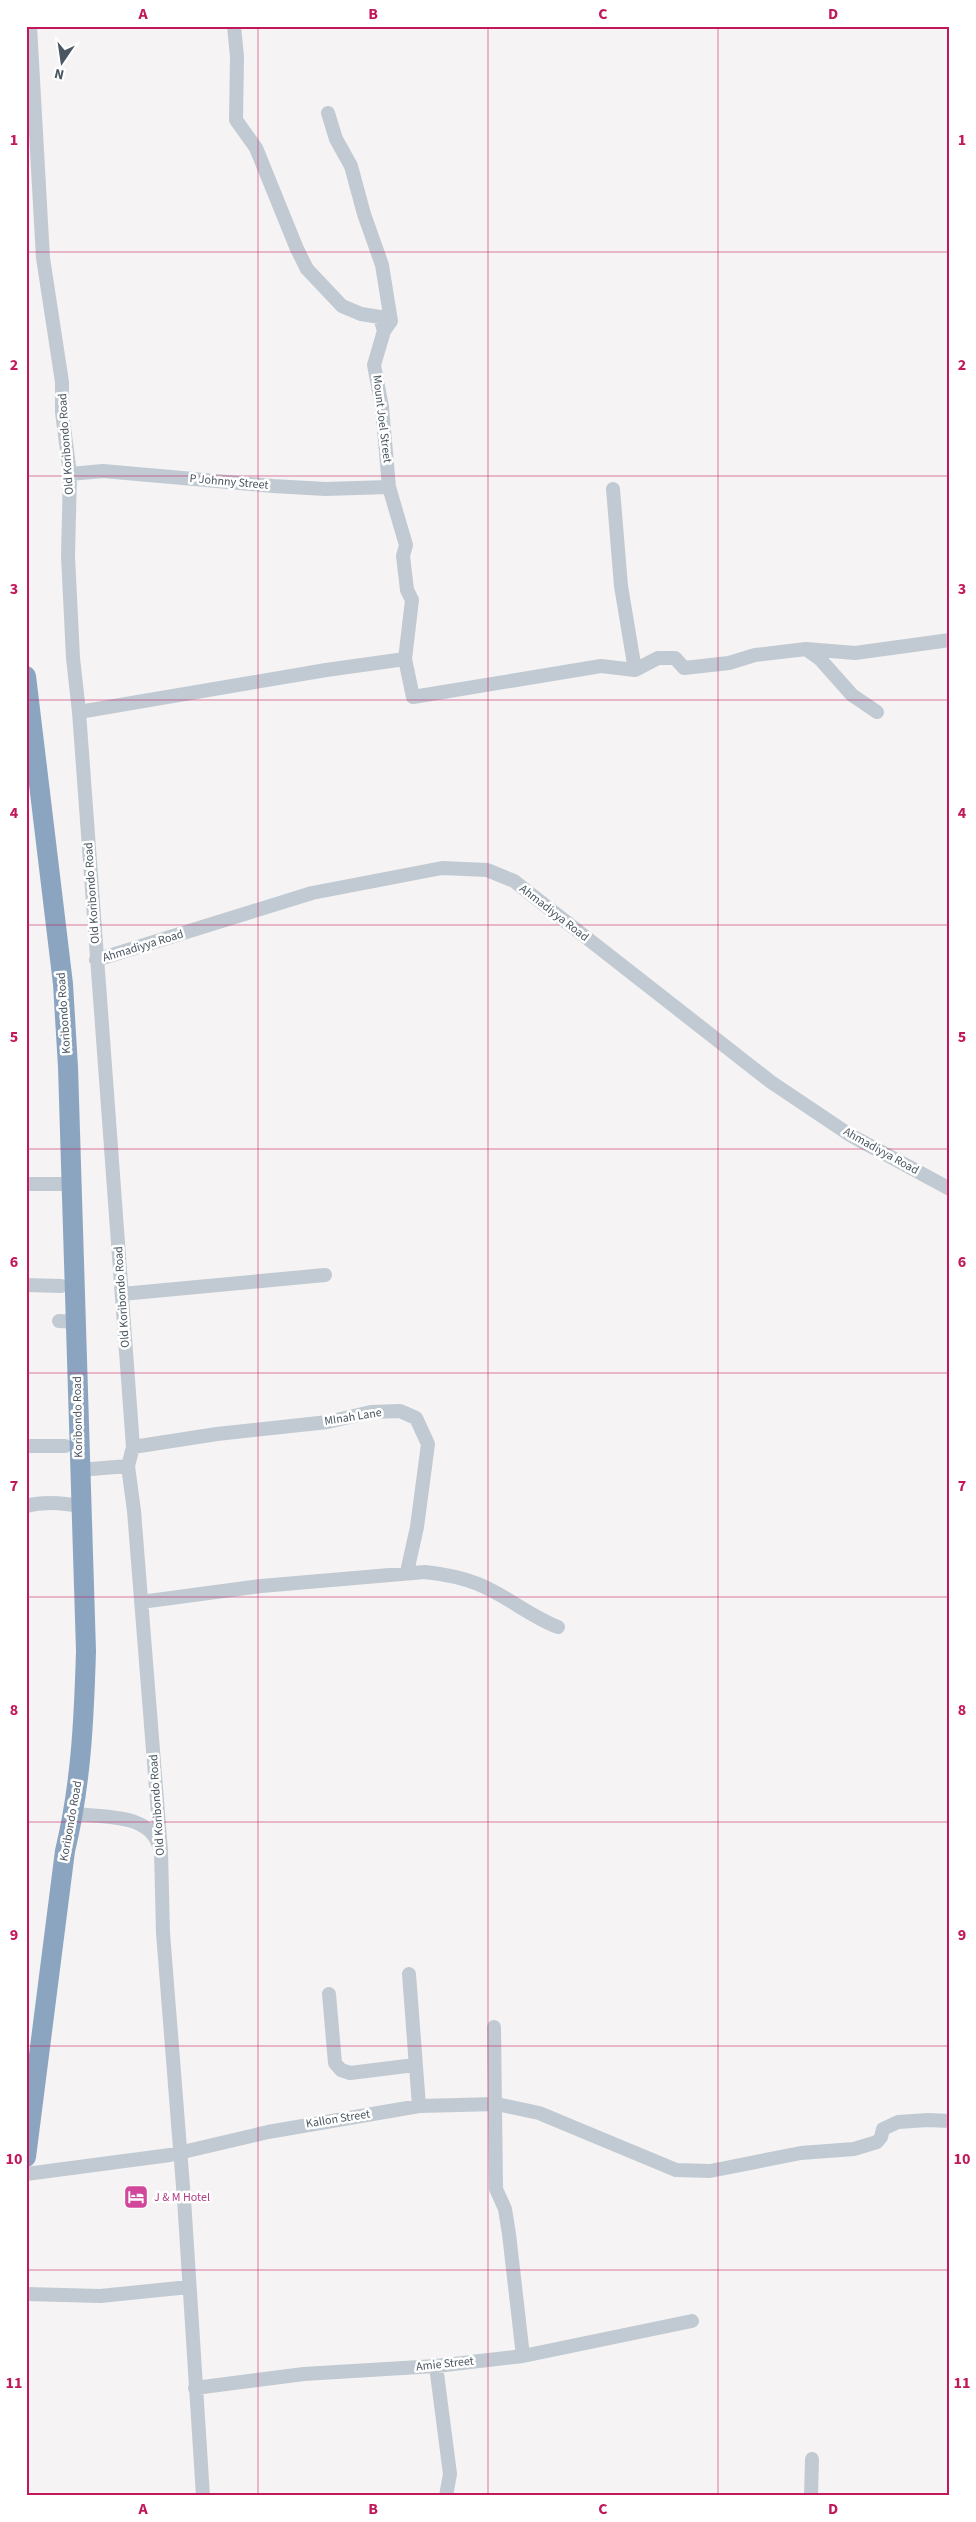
<svg xmlns="http://www.w3.org/2000/svg" width="976" height="2522" viewBox="0 0 976 2522" font-family="'Source Sans 3',sans-serif">
	<rect width="100%" height="100%" fill="#f5f3f3"/>
	<g fill="none" stroke-linecap="round" stroke-linejoin="round">
		<!-- minor -->
		<path stroke="#c1cad2" stroke-width="14" d="M 30,26 L 43,258 L 62,382 L 62,412 L 70,474 L 68,556 L 73,658 L 79,712 L 133,1447 L 128,1466 L 79,1470
			M 234,26 L 237,57 L 236,120 L 256,148 L 297,249 L 307,269 L 342,306 L 361,314 L 380,317 L 384,331 L 374,365 L 382,407 L 389,487 L 406,545 L 403,556 L 407,590 L 412,600 L 405,659
			M 328,113 L 336,139 L 351,166 L 364,214 L 382,265 L 391,321 L 384,331
			M 70,474 L 103,471 L 273,486 L 325,489 L 389,487
			M 613,489 L 621,586 L 635,670
			M 806,649 L 855,653 L 950,640
			M 79,712 L 326,670 L 405,659 L 413,697 L 601,666 L 635,670 L 658,658 L 675,658 L 684,668 L 729,663 L 755,655 L 806,649 L 820,659 L 852,695 L 877,712
			M 96,960 L 312,893 L 442,868 L 487,870 L 514,881 L 771,1082 L 850,1135 L 950,1189
			M 26,1184 L 74,1184
			M 26,1285 L 61,1286
			M 122,1294 L 325,1275
			M 59,1321 L 77,1322
			M 26,1446 L 65,1446
			M 133,1447 L 217,1434 L 328,1422 L 371,1412 L 400,1411 L 416,1418 L 428,1444 L 417,1527 L 407,1572
			M 128,1466 L 134,1511 L 161,1851 L 163,1933 L 184,2199 L 203,2496
			M 26,1506 C 45,1501 65,1503 83,1507
			M 141,1602 L 261,1586 L 425,1572 C 443,1574 461,1577 478,1584 C 506,1595 529,1616 558,1627
			M 74,1814 C 102,1817 149,1813 159,1846
			M 409,1974 L 419,2106
			M 329,1994 L 335,2063 L 341,2070 L 350,2073 L 415,2065
			M 494,2027 L 496,2189 L 505,2209 L 509,2234 L 523,2356
			M 26,2174 L 170,2155 L 268,2132 L 419,2106 L 497,2104 L 539,2113 L 676,2170 L 710,2171 L 801,2153 L 854,2149 L 877,2142 L 881,2137 L 883,2129 L 898,2122 L 928,2120 L 950,2121
			M 26,2294 L 100,2296 L 189,2287
			M 436,2366 L 450,2474 L 446,2496
			M 195,2388 L 304,2374 L 436,2366 L 523,2356 L 692,2321
			M 811,2496 L 812,2459"/>
		<!-- highway -->
		<path stroke="#8ba5c1" stroke-width="20" d="M 26,676 L 63,984 L 68,1067 L 86,1651 C 84,1719 81,1785 65,1851 L 26,2157"/>
	</g>
	<!-- grid -->
	<path fill="none" stroke="#c2185b" stroke-width="1" stroke-opacity="0.55" d="M 258,26 L 258,2496M 488,26 L 488,2496M 718,26 L 718,2496M 26,252 L 950,252M 26,476 L 950,476M 26,700 L 950,700M 26,925 L 950,925M 26,1149 L 950,1149M 26,1373 L 950,1373M 26,1597 L 950,1597M 26,1822 L 950,1822M 26,2046 L 950,2046M 26,2270 L 950,2270"/>
	<!-- icons -->
	<defs>
		<symbol id="hotel-square" viewBox="-11 -11 22 22"><rect x="-9" y="-9" width="18" height="18" rx="4" fill="#d1479c" stroke="#fff"/><path d="M-6-4.5h1.5V1H6V5H4.5V3h-9V5H-6ZM-4 0a1.8 1.8 0 1 1 3.6 0ZM.5 0V-2.5h3Q6-2.5 6 0Z" fill="#fff"/></symbol>
	</defs>
	<g fill-rule="evenodd">
		<use href="#hotel-square" x="122" y="2183" width="28" height="28"/>
	</g>
	<g text-anchor="middle" dominant-baseline="central" stroke-width="5" stroke-linejoin="round" paint-order="stroke">
		<!-- street labels -->
		<g font-size="12" fill="#4a5661" stroke="#fff">
			<text transform="translate(382 419) rotate(83)">Mount Joel Street</text>
			<text transform="translate(66 444) rotate(-94)">Old Koribondo Road</text>
			<text transform="translate(229 482) rotate(5)">P Johnny Street</text>
			<text transform="translate(92 893) rotate(-94)">Old Koribondo Road</text>
			<text transform="translate(554 913) rotate(38)">Ahmadiyya Road</text>
			<text transform="translate(143 946) rotate(-17)">Ahmadiyya Road</text>
			<text transform="translate(64 1013) rotate(-94)">Koribondo Road</text>
			<text transform="translate(881 1151) rotate(29)">Ahmadiyya Road</text>
			<text transform="translate(122 1297) rotate(-94)">Old Koribondo Road</text>
			<text transform="translate(78 1417) rotate(-91)">Koribondo Road</text>
			<text transform="translate(353 1417) rotate(-9)">MInah Lane</text>
			<text transform="translate(157 1805) rotate(-94)">Old Koribondo Road</text>
			<text transform="translate(71 1821) rotate(-80)">Koribondo Road</text>
			<text transform="translate(338 2119) rotate(-9)">Kallon Street</text>
			<text transform="translate(445 2364) rotate(-6)">Amie Street</text>
		</g>
		<!-- hotel labels -->
		<g font-size="12" fill="#b23c85" stroke="#fff" text-anchor="start">
			<text x="154" y="2197">J &amp; M Hotel</text>
		</g>
	</g>
	<!-- border -->
	<rect width="976" height="2522" fill="none" stroke="#ffffff" stroke-width="55"/>
	<!-- north arrow -->
	<g transform="translate(62 62) rotate(193)" stroke="#ffffff" stroke-width="4" paint-order="stroke">
	<path d="M0-4L9 19L0 12L-9 19Z" fill="#4a5661"/>
	<text y="-8" font-size="14" font-weight="bold" text-anchor="middle" fill="#4a5661">N</text>
	</g>
	<rect x="28" y="28" width="920" height="2466" fill="none" stroke="#c2185b" stroke-width="2"/>
	<g font-size="16" text-anchor="middle" font-weight="bold" fill="#c2185b">
		<text x="143" y="19">A</text>
		<text x="373" y="19">B</text>
		<text x="603" y="19">C</text>
		<text x="833" y="19">D</text>
		<text x="14" y="145">1</text>
		<text x="962" y="145">1</text>
		<text x="14" y="370">2</text>
		<text x="962" y="370">2</text>
		<text x="14" y="594">3</text>
		<text x="962" y="594">3</text>
		<text x="14" y="818">4</text>
		<text x="962" y="818">4</text>
		<text x="14" y="1042">5</text>
		<text x="962" y="1042">5</text>
		<text x="14" y="1267">6</text>
		<text x="962" y="1267">6</text>
		<text x="14" y="1491">7</text>
		<text x="962" y="1491">7</text>
		<text x="14" y="1715">8</text>
		<text x="962" y="1715">8</text>
		<text x="14" y="1940">9</text>
		<text x="962" y="1940">9</text>
		<text x="14" y="2164">10</text>
		<text x="962" y="2164">10</text>
		<text x="14" y="2388">11</text>
		<text x="962" y="2388">11</text>
		<text x="143" y="2514">A</text>
		<text x="373" y="2514">B</text>
		<text x="603" y="2514">C</text>
		<text x="833" y="2514">D</text>
	</g>
</svg>
